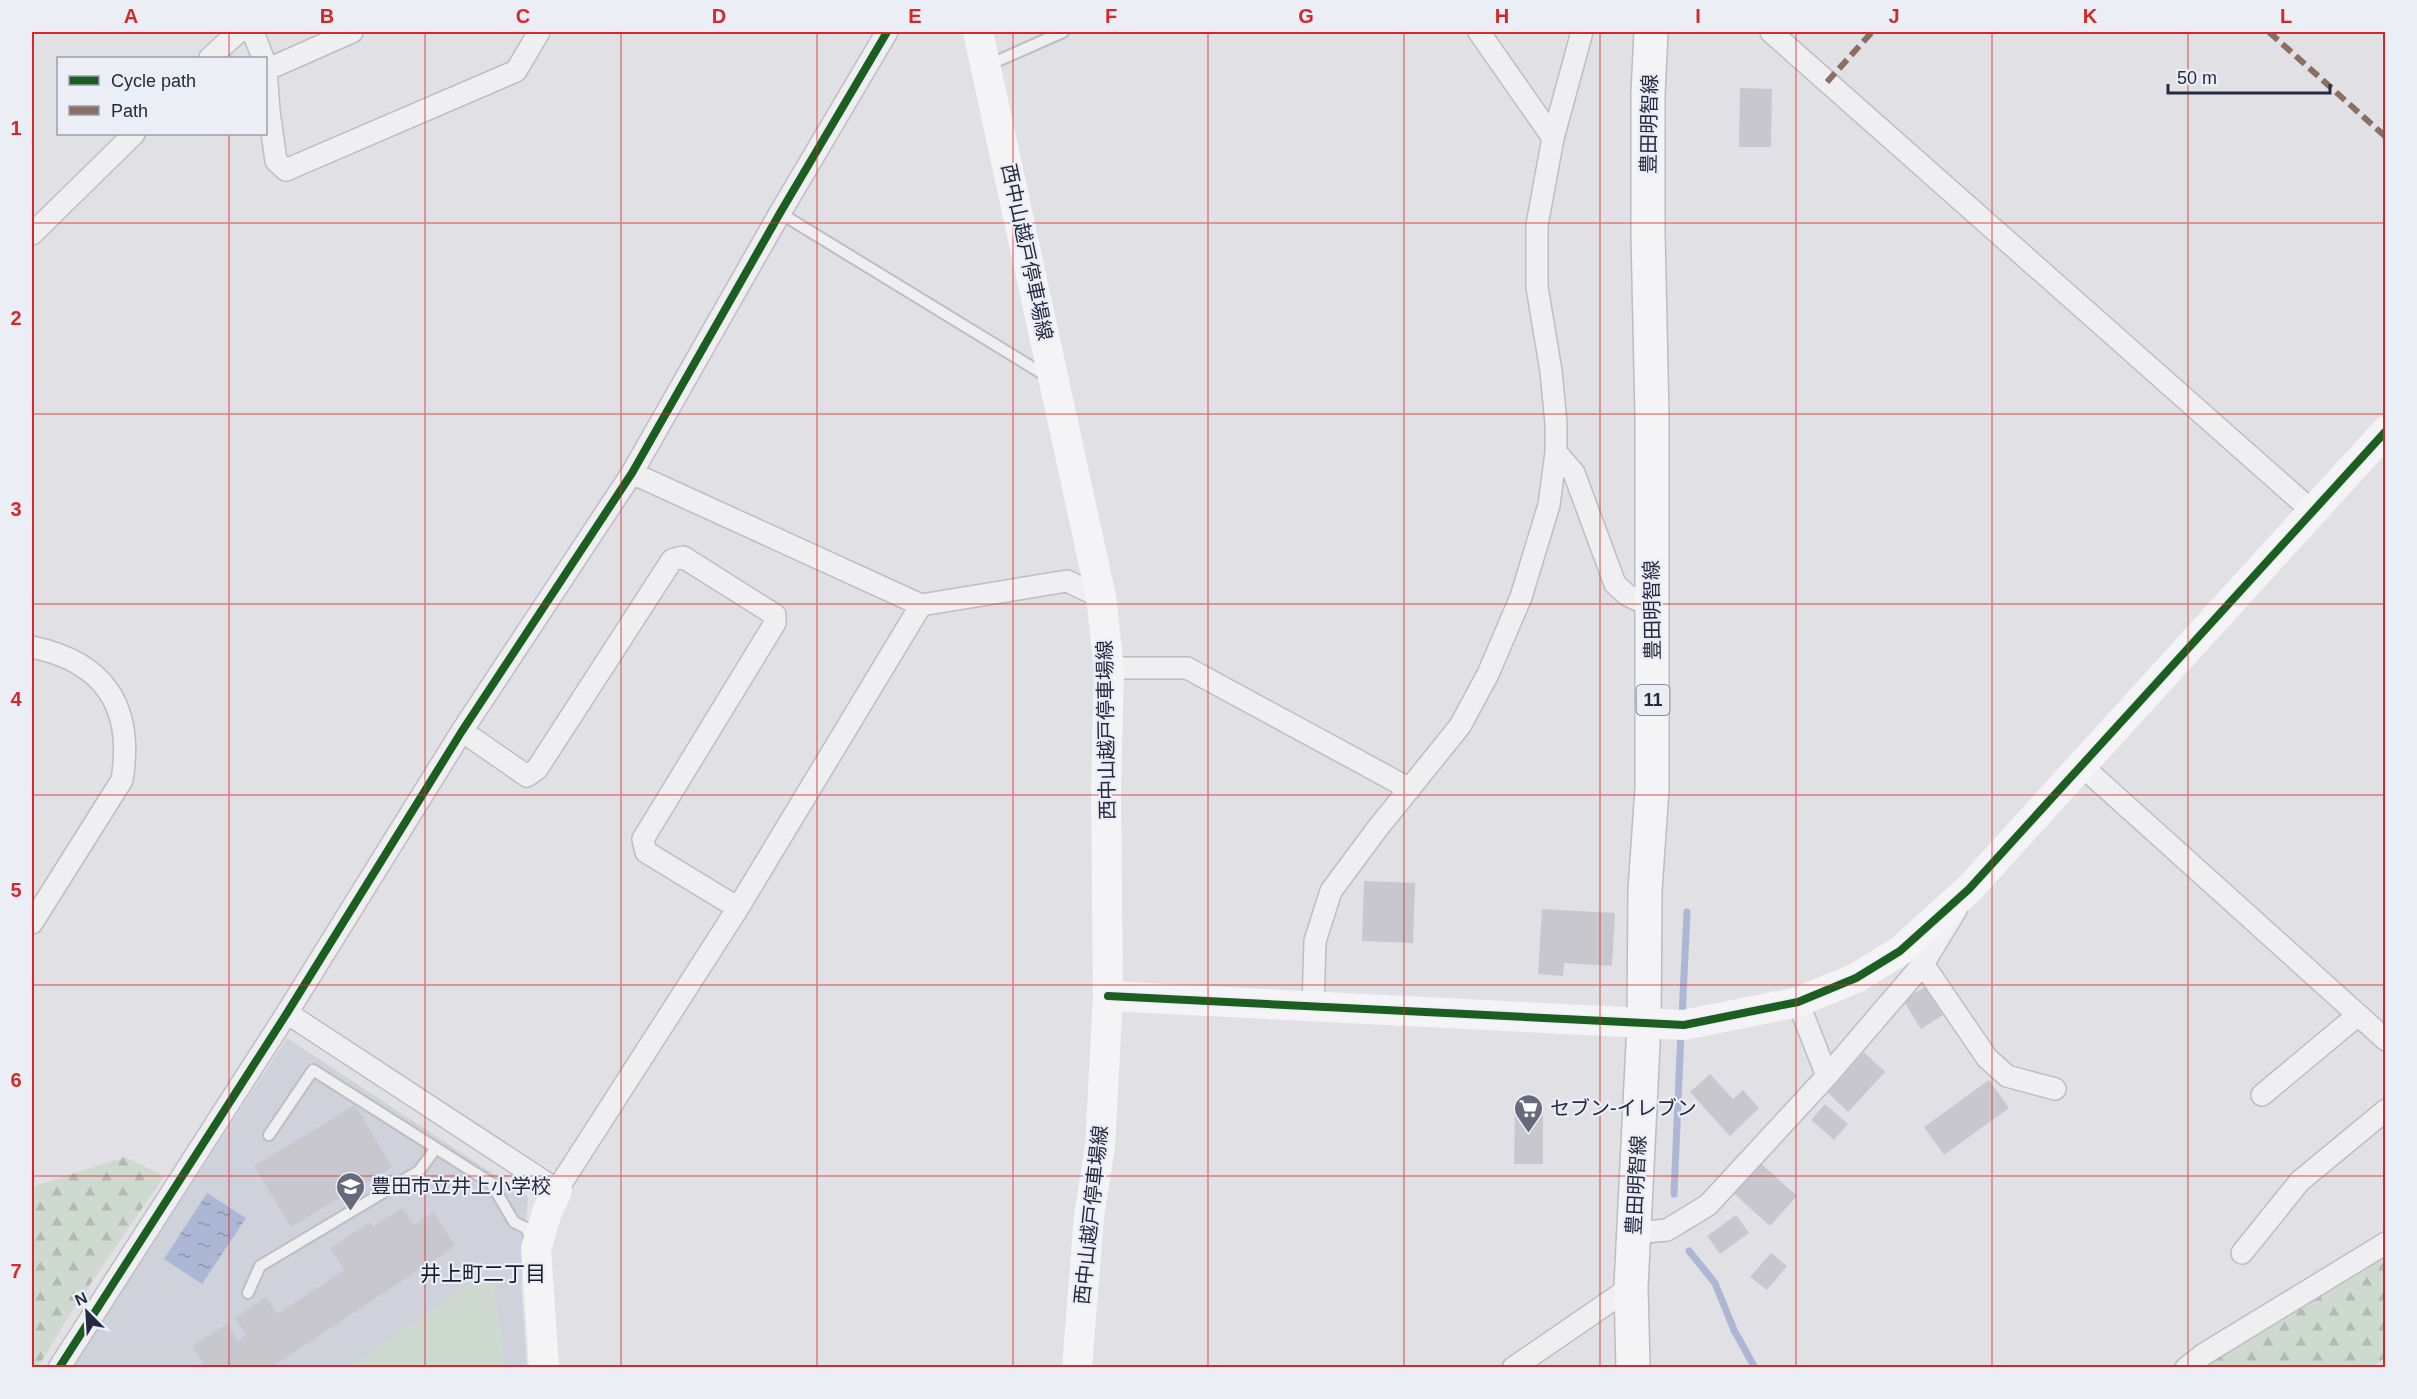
<svg xmlns="http://www.w3.org/2000/svg" width="2417" height="1399" viewBox="0 0 2417 1399" font-family="Helvetica,'Noto Sans JP',sans-serif">
	<defs>
		<pattern id="forest-firs" width="22" height="20" patternUnits="userSpaceOnUse" patternTransform="scale(1.5)"><rect width="22" height="20" fill="#ced9cf"/><path d="M5 1l3.5 6h-7zM16 11l3.5 6h-7z" fill="#b1bab3"/></pattern>
		<pattern id="water-ripples" width="26" height="14" patternUnits="userSpaceOnUse" patternTransform="scale(1.5)"><rect width="26" height="14" fill="#abb7d4"/><path d="M2 4q2-2 4 0t4 0M15 11q2-2 4 0t4 0" fill="none" stroke="#8b95ad"/></pattern>
	</defs>
	<rect width="100%" height="100%" fill="#e0e0e5"/>
	<!-- built -->
	<path fill="#cfd1db" d="M 287,1038 L 528,1197 L 521,1285 L 527,1367 L 72,1368 Z"/>
	<!-- forest -->
	<path fill="url(#forest-firs)" d="M 125,1157 L 164,1176 L 72,1311 L 38,1367 L 32,1367 L 32,1187 Z
		M 2385,1252 L 2385,1358 L 2372,1367 L 2192,1368 Z"/>
	<!-- park -->
	<path fill="#ced9cf" d="M 476,1279 L 494,1282 L 506,1367 L 349,1367 Z"/>
	<!-- water -->
	<path fill="url(#water-ripples)" d="M 207,1193 L 246,1218 L 202,1284 L 164,1259 Z"/>
	<g fill="none" stroke-linecap="round" stroke-linejoin="round">
		<!-- stream -->
		<path stroke="#abb7d4" stroke-width="7" d="M 1682,1017 L 1687,912
			M 1674,1194 L 1681,1031
			M 1689,1251 L 1715,1283 L 1734,1330 L 1755,1368"/>
	</g>
	<!-- building -->
	<path fill="#c7c7cd" d="M 1740,88 L 1772,89 L 1771,147 L 1739,147 Z
		M 1364,881 L 1415,883 L 1413,943 L 1362,941 Z
		M 1542,909 L 1615,913 L 1612,966 L 1564,963 L 1563,976 L 1538,974 Z
		M 1925,987 L 1943,1015 L 1921,1029 L 1903,1000 Z
		M 1864,1052 L 1885,1072 L 1848,1112 L 1827,1092 Z
		M 1710,1074 L 1733,1099 L 1743,1090 L 1759,1108 L 1730,1136 L 1690,1092 Z
		M 1989,1080 L 2009,1108 L 1944,1155 L 1924,1127 Z
		M 1515,1104 L 1543,1104 L 1543,1164 L 1514,1164 Z
		M 1825,1104 L 1848,1124 L 1834,1140 L 1811,1120 Z
		M 355,1105 L 392,1167 L 291,1227 L 254,1166 Z
		M 1757,1160 L 1797,1196 L 1770,1226 L 1730,1190 Z
		M 402,1208 L 414,1225 L 434,1212 L 455,1246 L 270,1368 L 197,1368 L 203,1363 L 192,1346 L 227,1324 L 238,1341 L 246,1335 L 235,1318 L 266,1297 L 277,1314 L 345,1270 L 330,1248 L 370,1222 L 373,1227 Z
		M 1736,1215 L 1749,1233 L 1720,1254 L 1707,1236 Z
		M 1771,1253 L 1787,1266 L 1767,1290 L 1750,1277 Z"/>
	<g fill="none" stroke-linecap="round" stroke-linejoin="round">
		<defs>
			<path id="lane" d="M 986,66 L 1063,32
				M 780,213 L 1048,377
				M 269,1135 L 313,1070 L 491,1183 L 514,1222 L 526,1228 L 532,1241
				M 248,1293 L 260,1266 L 419,1171 L 436,1148"/>
			<path id="street" d="M 253,32 L 263,58
				M 1479,32 L 1553,138
				M 1771,32 L 2312,511
				M 210,58 L 238,32
				M 266,69 L 269,111 L 276,161 L 286,170 L 516,71 L 539,32
				M 266,70 L 352,32
				M 32,234 L 134,134
				M 1556,452 L 1574,473 L 1615,584 L 1627,595 L 1653,607
				M 632,473 L 921,605 L 1067,581 L 1101,597
				M 32,647 C 105,662 134,707 122,780 L 32,923
				M 1109,668 L 1187,668 L 1410,789
				M 462,731 L 527,776 L 537,769 L 672,560 L 683,557 L 775,615 L 775,623 L 643,839 L 646,852 L 738,908
				M 2082,766 L 2386,1040
				M 1923,964 L 1987,1058 L 2007,1076 L 2055,1089
				M 1798,1002 L 1827,1076
				M 1313,1007 L 1315,941 L 1331,891 L 1377,829 L 1460,726 L 1488,674 L 1521,597 L 1549,505 L 1556,452 L 1556,423 L 1551,371 L 1537,287 L 1537,225 L 1553,138 L 1582,32
				M 287,1013 L 557,1190 L 738,908 L 921,605
				M 2262,1095 L 2358,1015
				M 1634,1233 L 1667,1230 L 1708,1205 L 1827,1076 L 1923,964 L 1956,910
				M 2242,1253 L 2300,1181 L 2386,1110
				M 59,1368 L 287,1013 L 462,731 L 632,473 L 780,213 L 887,32
				M 1513,1368 L 1631,1287
				M 2186,1368 L 2204,1354 L 2386,1243"/>
			<path id="primary" d="M 1633,1368 L 1631,1287 L 1644,1024 L 1645,890 L 1652,789 L 1652,416 L 1648,233 L 1648,94 L 1651,32"/>
		</defs>
		<!-- lane casing -->
		<use href="#lane" stroke="#bdbdc3" stroke-width="14"/>
		<!-- street casing -->
		<use href="#street" stroke="#bdbdc3" stroke-width="24"/>
		<!-- primary casing -->
		<use href="#primary" stroke="#bbbdc3" stroke-width="36"/>
		<!-- lane -->
		<use href="#lane" stroke="#efeff2" stroke-width="10"/>
		<!-- street -->
		<use href="#street" stroke="#efeff2" stroke-width="21"/>
		<!-- secondary -->
		<path stroke="#f4f4f6" stroke-width="30" d="M 978,32 L 1101,597 L 1109,668 L 1106,791 L 1108,996 L 1100,1147 L 1089,1216 L 1077,1368
			M 1108,996 L 1684,1025 L 1798,1002 L 1856,978 L 1900,951 L 1969,889 L 2386,431
			M 544,1368 L 536,1249 L 547,1212 L 557,1190"/>
		<!-- primary -->
		<use href="#primary" stroke="#f4f4f6" stroke-width="33"/>
		<!-- quiet -->
		<path stroke="#8d6e63" stroke-width="6" stroke-dasharray="12 6" stroke-linecap="butt" d="M 2269,32 L 2386,137
			M 1827,82 L 1872,32"/>
		<defs>
			<path id="cycleway" d="M 1108,996 L 1684,1025 L 1798,1002 L 1856,978 L 1900,951 L 1969,889 L 2386,431
				M 59,1368 L 287,1013 L 462,731 L 632,473 L 780,213 L 887,32"/>
		</defs>
		<!-- cycleway casing -->
		<use href="#cycleway" stroke="#eceef6" stroke-width="11"/>
		<!-- cycleway -->
		<use href="#cycleway" stroke="#1b5e20" stroke-width="8"/>
	</g>
	<!-- grid -->
	<path fill="none" stroke="#d62828" stroke-width="1.5" stroke-opacity="0.55" d="M 229,32 L 229,58M 425,32 L 425,1368M 621,32 L 621,1368M 817,32 L 817,1368M 1013,32 L 1013,1368M 1208,32 L 1208,1368M 1404,32 L 1404,1368M 1600,32 L 1600,1368M 1796,32 L 1796,1368M 1992,32 L 1992,1368M 2188,32 L 2188,1368M 229,134 L 229,1368M 32,223 L 2386,223M 32,414 L 2386,414M 32,604 L 2386,604M 32,795 L 2386,795M 32,985 L 2386,985M 32,1176 L 2386,1176"/>
	<!-- icons -->
	<defs>
		<symbol id="supermarket-pin" viewBox="-11 -11 22 30"><path d="M0 17L-7.5 6A9.5 9.5 0 1 1 7.5 6Z" fill="#666a7a" stroke="#eceef6"/><path d="M-6-5.5h2.5l.6 2H6L4.5 2H-2.5L-4.4-4H-6ZM-1.5 3.2a1.3 1.3 0 1 0 .1 0ZM3 3.2a1.3 1.3 0 1 0 .1 0Z" fill="#fff"/></symbol>
		<symbol id="school-pin" viewBox="-11 -11 22 30"><path d="M0 17L-7.5 6A9.5 9.5 0 1 1 7.5 6Z" fill="#666a7a" stroke="#eceef6"/><path d="M0-5L7-2L0 1L-7-2ZM-4 1L0 2.5L4 1V4Q0 6-4 4Z" fill="#fff"/></symbol>
	</defs>
	<g fill-rule="evenodd">
		<use href="#supermarket-pin" x="1512" y="1092" width="33" height="45"/>
		<use href="#school-pin" x="334" y="1170" width="33" height="45"/>
	</g>
	<g text-anchor="middle" dominant-baseline="central" stroke-width="4.5" stroke-linejoin="round" paint-order="stroke">
		<!-- shield labels -->
		<rect fill="#eceef6" stroke="#616577" stroke-width="1.5" x="1636.5" y="685" width="33" height="30" rx="4.5"/>
		<g font-size="18" font-weight="bold" fill="#252a40">
			<text x="1653" y="700">11</text>
		</g>
		<!-- street labels -->
		<g font-size="20" fill="#252a40" stroke="#eceef6">
			<text transform="translate(1649 124) rotate(-89)">豊田明智線</text>
			<text transform="translate(1027 252) rotate(78)">西中山越戸停車場線</text>
			<text transform="translate(1652 610) rotate(-91)">豊田明智線</text>
			<text transform="translate(1106 730) rotate(-91)">西中山越戸停車場線</text>
			<text transform="translate(1636 1185) rotate(-87)">豊田明智線</text>
			<text transform="translate(1091 1215) rotate(-84)">西中山越戸停車場線</text>
		</g>
		<!-- poi labels -->
		<g font-size="20" fill="#252a40" stroke="#eceef6" text-anchor="start">
			<text x="1550" y="1108">セブン-イレブン</text>
			<text x="371" y="1186">豊田市立井上小学校</text>
		</g>
		<!-- neighbourhood labels -->
		<g font-size="21" fill="#171b30" stroke="#eceef6">
			<text x="483" y="1273">井上町二丁目</text>
		</g>
	</g>
	<!-- border -->
	<rect width="2417" height="1399" fill="none" stroke="#eceef6" stroke-width="66"/>
	<!-- legend -->
	<rect x="57" y="57" width="210" height="78" fill="#eceef6" stroke="#9ca0ad" stroke-width="1.5"/>
	<rect x="69" y="76" width="30" height="9" fill="#1b5e20" stroke="#9ca0ad" stroke-width="1.5"/>
	<text x="111" y="87" font-size="18" fill="#252a40">Cycle path</text>
	<rect x="69" y="106" width="30" height="9" fill="#8d6e63" stroke="#9ca0ad" stroke-width="1.5"/>
	<text x="111" y="117" font-size="18" fill="#252a40">Path</text>
	<!-- north arrow -->
	<g transform="translate(87 1312) rotate(336)" stroke="#eceef6" stroke-width="4.5" paint-order="stroke">
	<path d="M0-4.5L10 22L0 15L-10 22Z" fill="#252a40"/>
	<text y="-9" font-size="16" font-weight="bold" text-anchor="middle" fill="#252a40">N</text>
	</g>
	<!-- scale -->
	<path d="M2168 84v9h162v-9" fill="none" stroke="#252a40" stroke-width="3"/>
	<text x="2177" y="84" font-size="18" fill="#252a40" stroke="#eceef6" stroke-width="4.5" paint-order="stroke">50 m</text>
	<rect x="33" y="33" width="2351" height="1333" fill="none" stroke="#d62828" stroke-width="2"/>
	<g font-size="20" text-anchor="middle" font-weight="bold" fill="#d62828">
		<text x="131" y="23">A</text>
		<text x="327" y="23">B</text>
		<text x="523" y="23">C</text>
		<text x="719" y="23">D</text>
		<text x="915" y="23">E</text>
		<text x="1111" y="23">F</text>
		<text x="1306" y="23">G</text>
		<text x="1502" y="23">H</text>
		<text x="1698" y="23">I</text>
		<text x="1894" y="23">J</text>
		<text x="2090" y="23">K</text>
		<text x="2286" y="23">L</text>
		<text x="16" y="135">1</text>
		<text x="16" y="325">2</text>
		<text x="16" y="516">3</text>
		<text x="16" y="706">4</text>
		<text x="16" y="897">5</text>
		<text x="16" y="1087">6</text>
		<text x="16" y="1278">7</text>
	</g>
</svg>
